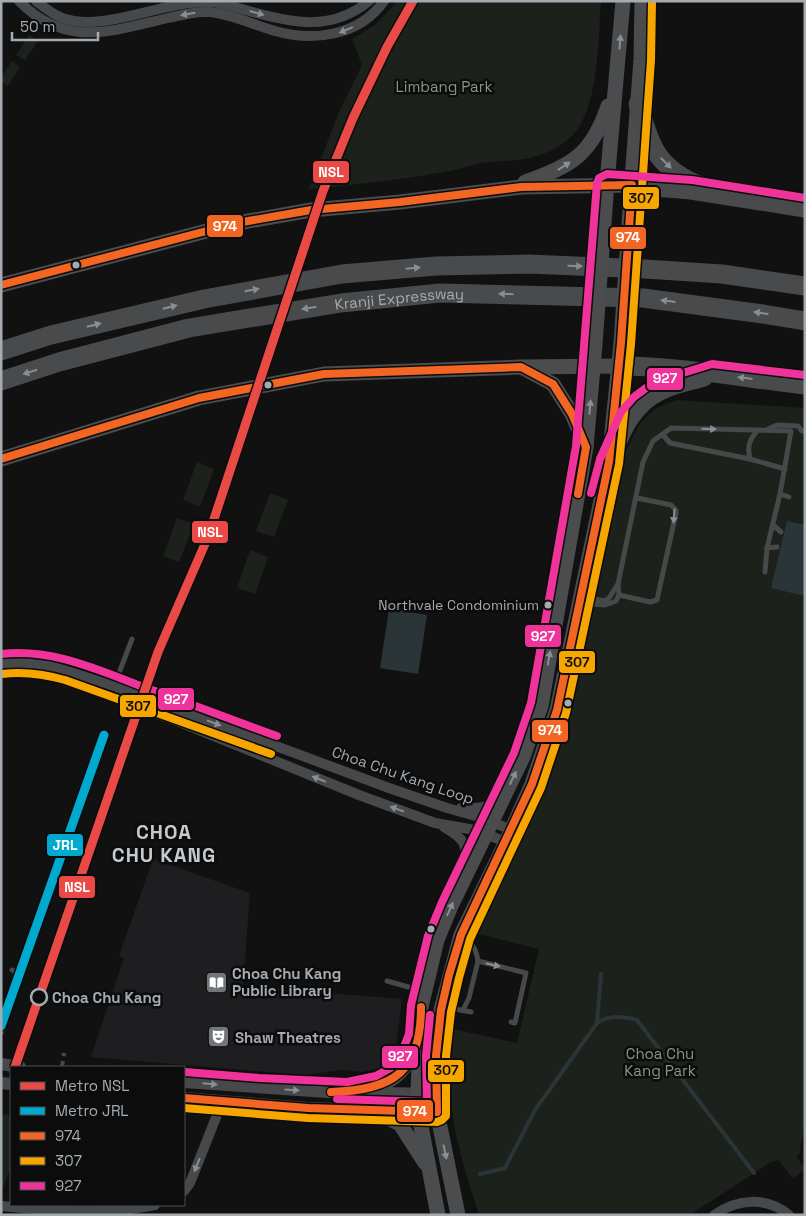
<svg xmlns="http://www.w3.org/2000/svg" width="806" height="1216" font-family="'Space Grotesk',sans-serif">
	<rect width="100%" height="100%" fill="#111112"/>
	<path fill="#1e1e20" d="M153 859 250 893 243 986 402 999 395 1054 391 1060 384 1067 362 1072 343 1070 305 1075 91 1057 124 958 119 956Z"/>
	<g fill="#1c211c">
		<path d="M398 1H601C598 39 599 99 577 130 568 143 552 151 537 156 519 162 499 160 481 163 468 166 456 170 444 172 399 180 354 185 309 189L339 112 362 65 352 39 375 25Z"/>
		<path d="M29 35 38 41 25 60 16 55Z"/>
		<path d="M12 61 20 67 8 86 1 82V77Z"/>
		<path d="M676 400 805 408V1121L799 1155 796 1156 805 1169 793 1179 779 1160 771 1162 690 1215H479C469 1183 458 1151 453 1118 449 1088 452 1058 453 1029L517 1043 539 949 475 933 538 794 572 706 625 453 640 423 655 409Z"/>
		<path d="M197 462 214 469 200 507 183 500Z"/>
		<path d="M270 493 288 500 274 537 256 531Z"/>
		<path d="M177 518 194 524 179 562 163 556Z"/>
		<path d="M250 550 268 557 255 594 237 588Z"/>
		<path d="M1 1114 11 1115V1168L1 1192Z"/>
	</g>
	<g fill="#2b3537">
		<path d="M787 521 805 525V596L771 588Z"/>
		<path d="M389 609 427 615 418 674 380 668Z"/>
	</g>
	<g fill="none" stroke-linecap="round" stroke-linejoin="round">
		<g stroke="#2b3537" stroke-width="4">
			<path d="M597 1023 601 974"/>
			<path d="M480 1174 505 1168 535 1110 597 1023C607 1015 624 1016 637 1020L754 1173"/>
		</g>
		<g stroke="#46484a" stroke-width="5">
			<path d="M768 429 777 425 798 426 802 431"/>
			<path d="M663 435 670 443 750 459 785 469"/>
			<path d="M750 459C747 446 749 440 758 430"/>
			<path d="M780 494 789 497"/>
			<path d="M773 525 781 532"/>
			<path d="M767 548 777 547"/>
			<path d="M619 595 650 602 657 600 676 513V510L671 505 637 498"/>
			<path d="M582 597 605 601 609 598 618 584"/>
			<path d="M581 603 605 605 616 601 619 595 618 584 643 462 653 441 671 428 791 431 780 494 767 548 765 572"/>
			<path d="M114 686 132 639"/>
			<path d="M463 937C473 944 476 949 478 961L526 973 515 1023 511 1022"/>
			<path d="M387 981 423 991"/>
			<path d="M442 1010 455 1009 471 1012"/>
			<path d="M463 1010 469 998 478 961"/>
			<path d="M1 1033 19 983C19 976 18 973 12 970"/>
		</g>
		<g stroke="#46484a" stroke-width="10">
			<path d="M19 1C66 49 111 31 168 18 181 15 195 11 209 12 229 13 254 25 275 31 314 42 359 36 384 1"/>
			<path d="M36 1C45 8 52 14 62 18 104 33 164 0 209 2 222 2 237 8 249 11 292 23 332 32 369 1"/>
			<path d="M1 664 14 661 45 664 114 686 389 788 447 808 479 817 512 830"/>
			<path d="M1 674 13 671 38 672 82 686 177 721 359 795 435 823 475 830 506 842"/>
			<path d="M461 808C478 808 486 809 501 799"/>
			<path d="M444 827C464 838 468 845 466 867"/>
			<path d="M184 1191 190 1183 217 1115 222 1108 232 1102"/>
			<path d="M1 1206C52 1211 106 1215 155 1205"/>
			<path d="M714 1215C737 1199 766 1196 789 1215"/>
		</g>
		<g stroke="#46484a" stroke-width="12">
			<path d="M1 1064 20 1067"/>
			<path d="M184 1082 327 1092 436 1094"/>
			<path d="M1 1083 11 1084"/>
			<path d="M184 1098 308 1108 437 1112"/>
		</g>
		<g stroke="#4a4c4e" stroke-width="15">
			<path d="M525 182C572 166 592 154 608 106"/>
			<path d="M631 193 641 59 642 1"/>
			<path d="M606 194 623 1"/>
			<path d="M1 285 237 223 311 210 400 202 521 187 632 185"/>
			<path d="M523 368 553 384 572 414 586 446"/>
			<path d="M1 459 199 398 324 374 521 367 619 366"/>
			<path d="M348 1092C386 1083 400 1084 416 1044"/>
			<path d="M372 1110 400 1124 425 1163"/>
			<path d="M438 1215 420 1121 418 1094 421 1007 437 940 451 906 523 757 541 706 586 447 595 344"/>
			<path d="M458 1215 437 1112 436 1056 441 1010 461 935 506 842 532 784 557 710 609 462 621 343"/>
		</g>
		<g stroke="#484a4b" stroke-width="19">
			<path d="M638 104C643 119 649 143 658 155 668 169 685 180 701 186"/>
			<path d="M632 185 691 190 805 208"/>
			<path d="M1 351 51 335 204 299 342 274 436 266 529 264 645 269 722 274 805 286"/>
			<path d="M619 366C680 366 744 378 805 385"/>
			<path id="s1" d="M1 381 59 362 189 328 341 303 440 293 643 298 763 314 805 321"/>
			<path d="M609 462C620 435 631 404 660 391 673 384 690 381 704 377"/>
		</g>
		<path stroke="#47494a" stroke-width="4" stroke-dasharray="6 5" stroke-linecap="butt" d="M62 1067 64 1053"/>
		<g stroke="#4a4c4e" stroke-width="15">
			<path d="M621 343 631 195"/>
			<path d="M595 344 606 196"/>
		</g>
		<defs>
			<g id="bus-1">
				<path d="M1 285 237 223 311 210 400 202 521 187 632 185 621 343 609 462 557 710 532 784 461 935 449 975 441 1010 436 1056 437 1112 308 1108 184 1098"/>
				<path d="M1 459 199 398 324 374 521 367 553 384 572 414 586 447 578 494"/>
				<path d="M331 1092C394 1090 421 1072 421 1007"/>
			</g>
			<g id="bus-2">
				<path d="M2 674C24 671 44 674 65 680L271 754"/>
				<path d="M184 1108 308 1118 437 1122 442 1120 446 1116V1056L451 1012 459 978 470 939 541 788 566 713 619 464 631 344 651 60 652 1"/>
			</g>
			<g id="bus-3">
				<path d="M591 493 600 459 621 412 634 397 654 382 712 364 805 375"/>
				<path d="M1 654C51 648 96 669 141 686 186 702 232 720 277 736"/>
				<path d="M185 1072 259 1078 347 1082 376 1076 392 1067 400 1057 409 1034 411 1005 428 936 442 902 514 753 531 703 576 446 597 183 599 178 607 174 692 180 805 198"/>
				<path d="M337 1099 427 1102 426 1056 430 1015"/>
			</g>
		</defs>
		<use href="#bus-1" stroke="#0c0c0d" stroke-width="11"/>
		<use href="#bus-2" stroke="#0c0c0d" stroke-width="11"/>
		<use href="#bus-3" stroke="#0c0c0d" stroke-width="11"/>
		<use href="#bus-1" stroke="#f26522" stroke-width="8"/>
		<use href="#bus-2" stroke="#f7a600" stroke-width="8"/>
		<use href="#bus-3" stroke="#ef339a" stroke-width="8"/>
		<defs>
			<path id="metro-1" d="M15 1067 158 652 208 537 323 191 353 118 387 47 413 1"/>
			<path id="metro-2" d="M1 1026 104 735"/>
		</defs>
		<use href="#metro-1" stroke="#0c0c0d" stroke-width="12"/>
		<use href="#metro-2" stroke="#0c0c0d" stroke-width="12"/>
		<use href="#metro-1" stroke="#ea4a46" stroke-width="9"/>
		<use href="#metro-2" stroke="#00a9ce" stroke-width="9"/>
	</g>
	<defs><path id="oneway-solid" d="M-6-.8H1V-3.2L6.5 0L1 3.2V.8H-6Z" transform="scale(1.25)"/></defs>
	<g fill="#888e92">
		<use href="#oneway-solid" transform="translate(257 13) rotate(16)"/>
		<use href="#oneway-solid" transform="translate(188 14) rotate(170)"/>
		<use href="#oneway-solid" transform="translate(346 30) rotate(157)"/>
		<use href="#oneway-solid" transform="translate(709 429) rotate(1)"/>
		<use href="#oneway-solid" transform="translate(674 516) rotate(94)"/>
		<use href="#oneway-solid" transform="translate(214 723) rotate(20)"/>
		<use href="#oneway-solid" transform="translate(319 779) rotate(-158)"/>
		<use href="#oneway-solid" transform="translate(397 809) rotate(-160)"/>
		<use href="#oneway-solid" transform="translate(493 965) rotate(13)"/>
		<use href="#oneway-solid" transform="translate(210 1084) rotate(5)"/>
		<use href="#oneway-solid" transform="translate(292 1090) rotate(3)"/>
		<use href="#oneway-solid" transform="translate(197 1165) rotate(112)"/>
	</g>
	<g fill="#898f93">
		<use href="#oneway-solid" transform="translate(620 42) rotate(-86)"/>
		<use href="#oneway-solid" transform="translate(564 166) rotate(-33)"/>
		<use href="#oneway-solid" transform="translate(590 407) rotate(-85)"/>
		<use href="#oneway-solid" transform="translate(549 658) rotate(-80)"/>
		<use href="#oneway-solid" transform="translate(513 778) rotate(-64)"/>
		<use href="#oneway-solid" transform="translate(450 909) rotate(-66)"/>
		<use href="#oneway-solid" transform="translate(445 1152) rotate(78)"/>
	</g>
	<g fill="#888f92">
		<use href="#oneway-solid" transform="translate(666 163) rotate(44)"/>
		<use href="#oneway-solid" transform="translate(575 266) rotate(2)"/>
		<use href="#oneway-solid" transform="translate(413 268) rotate(-5)"/>
		<use href="#oneway-solid" transform="translate(252 290) rotate(-10)"/>
		<use href="#oneway-solid" transform="translate(506 294) rotate(-179)"/>
		<use href="#oneway-solid" transform="translate(668 301) rotate(-173)"/>
		<use href="#oneway-solid" transform="translate(170 307) rotate(-14)"/>
		<use href="#oneway-solid" transform="translate(309 308) rotate(171)"/>
		<use href="#oneway-solid" transform="translate(761 313) rotate(-172)"/>
		<use href="#oneway-solid" transform="translate(94 325) rotate(-14)"/>
		<use href="#oneway-solid" transform="translate(30 372) rotate(162)"/>
		<use href="#oneway-solid" transform="translate(745 378) rotate(-173)"/>
	</g>
	<defs>
		<symbol id="library-square" viewBox="-11 -11 22 22"><rect x="-9" y="-9" width="18" height="18" rx="4" fill="#717679" stroke="#0c0c0d"/><path d="M-6-4Q-3-5.5-.7-3.5V5Q-3 3-6 4ZM6-4Q3-5.5 .7-3.5V5Q3 3 6 4Z" fill="#fff"/></symbol>
		<symbol id="theatre-square" viewBox="-11 -11 22 22"><rect x="-9" y="-9" width="18" height="18" rx="4" fill="#717679" stroke="#0c0c0d"/><path d="M-5-5.5Q0-4 5-5.5V0Q5 5 0 6Q-5 5-5 0ZM-3.3-2.5H-1v1.5H-3.3ZM1-2.5H3.3v1.5H1ZM-2.8 1Q0 5.5 2.8 1Z" fill="#fff"/></symbol>
	</defs>
	<g fill-rule="evenodd">
		<use href="#library-square" x="204" y="970" width="25" height="25"/>
		<use href="#theatre-square" x="206" y="1024" width="25" height="25"/>
	</g>
	<g fill="#a4acb1" stroke="#0c0c0d" stroke-width="2">
		<circle cx="76" cy="265" r="4.5"/>
		<circle cx="268" cy="385" r="4.5"/>
		<circle cx="548" cy="605" r="4.5"/>
		<circle cx="568" cy="703" r="4.5"/>
		<circle cx="431" cy="929" r="4.5"/>
	</g>
	<circle fill="#0c0c0d" stroke="#a4acb1" stroke-width="2.5" cx="39" cy="997" r="8"/>
	<g text-anchor="middle" dominant-baseline="central" stroke-width="5" stroke-linejoin="round" paint-order="stroke">
		<g font-size="14" fill="#a4acb1" stroke="#0c0c0d" text-anchor="end">
			<text x="539" y="605">Northvale Condominium</text>
		</g>
		<g font-size="15" fill="#849a7c" stroke="#0c0c0d">
			<text x="444" y="86">Limbang Park</text>
			<text x="660" y="1053">Choa Chu<tspan x="660" dy="17">Kang Park</tspan></text>
		</g>
		<g font-size="15" fill="#a4acb1" stroke="#0c0c0d">
			<text stroke="none"><textPath href="#s1" startOffset="408">Kranji Expressway</textPath></text>
			<text transform="translate(403 775) rotate(19)">Choa Chu Kang Loop</text>
		</g>
		<g font-size="15" font-weight="bold" fill="#a4acb1" stroke="#0c0c0d" text-anchor="start">
			<text x="232" y="973">Choa Chu Kang<tspan x="232" dy="17">Public Library</tspan></text>
			<text x="235" y="1037">Shaw Theatres</text>
		</g>
		<g font-size="15" font-weight="bold" fill="#a4acb1" stroke="#0c0c0d" text-anchor="start">
			<text x="52" y="997">Choa Chu Kang</text>
		</g>
		<g font-size="20" font-weight="bold" letter-spacing="1" fill="#c4cace" stroke="#0c0c0d">
			<text x="164" y="832">CHOA<tspan x="164" dy="23">CHU KANG</tspan></text>
		</g>
	</g>
	<g stroke="#0c0c0d" stroke-width="2">
		<rect x="312" y="160" width="38" height="24" rx="5" fill="#ea4a46"/>
		<rect x="622" y="186" width="38" height="24" rx="5" fill="#f7a600"/>
		<rect x="206" y="214" width="38" height="24" rx="5" fill="#f26522"/>
		<rect x="609" y="226" width="38" height="24" rx="5" fill="#f26522"/>
		<rect x="646" y="367" width="38" height="24" rx="5" fill="#ef339a"/>
		<rect x="191" y="520" width="38" height="24" rx="5" fill="#ea4a46"/>
		<rect x="524" y="624" width="38" height="24" rx="5" fill="#ef339a"/>
		<rect x="558" y="650" width="38" height="24" rx="5" fill="#f7a600"/>
		<rect x="157" y="687" width="38" height="24" rx="5" fill="#ef339a"/>
		<rect x="119" y="694" width="38" height="24" rx="5" fill="#f7a600"/>
		<rect x="531" y="719" width="38" height="24" rx="5" fill="#f26522"/>
		<rect x="46" y="833" width="38" height="24" rx="5" fill="#00a9ce"/>
		<rect x="58" y="875" width="38" height="24" rx="5" fill="#ea4a46"/>
		<rect x="381" y="1045" width="38" height="24" rx="5" fill="#ef339a"/>
		<rect x="427" y="1059" width="38" height="24" rx="5" fill="#f7a600"/>
		<rect x="396" y="1099" width="38" height="24" rx="5" fill="#f26522"/>
	</g>
	<g font-size="14" text-anchor="middle" font-weight="bold" fill="#fff">
		<text x="331" y="177">NSL</text>
		<text x="225" y="231">974</text>
		<text x="628" y="242">974</text>
		<text x="665" y="383">927</text>
		<text x="210" y="537">NSL</text>
		<text x="543" y="641">927</text>
		<text x="176" y="704">927</text>
		<text x="550" y="735">974</text>
		<text x="65" y="850">JRL</text>
		<text x="77" y="892">NSL</text>
		<text x="400" y="1061">927</text>
		<text x="415" y="1116">974</text>
	</g>
	<g font-size="14" text-anchor="middle" font-weight="bold" fill="#111">
		<text x="641" y="203">307</text>
		<text x="577" y="667">307</text>
		<text x="138" y="711">307</text>
		<text x="446" y="1075">307</text>
	</g>
	<rect width="806" height="1216" fill="none" stroke="#a4acb1" stroke-width="5"/>
	<rect x="10" y="1066" width="175" height="140" fill="#0c0c0d" stroke="#494c4f"/>
	<rect x="20" y="1082" width="25" height="8" fill="#ea4a46" stroke="#494c4f"/>
	<text x="55" y="1091" font-size="15" fill="#a4acb1">Metro NSL</text>
	<rect x="20" y="1107" width="25" height="8" fill="#00a9ce" stroke="#494c4f"/>
	<text x="55" y="1116" font-size="15" fill="#a4acb1">Metro JRL</text>
	<rect x="20" y="1132" width="25" height="8" fill="#f26522" stroke="#494c4f"/>
	<text x="55" y="1141" font-size="15" fill="#a4acb1">974</text>
	<rect x="20" y="1157" width="25" height="8" fill="#f7a600" stroke="#494c4f"/>
	<text x="55" y="1166" font-size="15" fill="#a4acb1">307</text>
	<rect x="20" y="1182" width="25" height="8" fill="#ef339a" stroke="#494c4f"/>
	<text x="55" y="1191" font-size="15" fill="#a4acb1">927</text>
	<path d="M12 32v8h86v-8" fill="none" stroke="#a4acb1" stroke-width="2.5"/>
	<text x="20" y="32" font-size="15" fill="#a4acb1" stroke="#0c0c0d" stroke-width="4" paint-order="stroke">50 m</text>
</svg>
